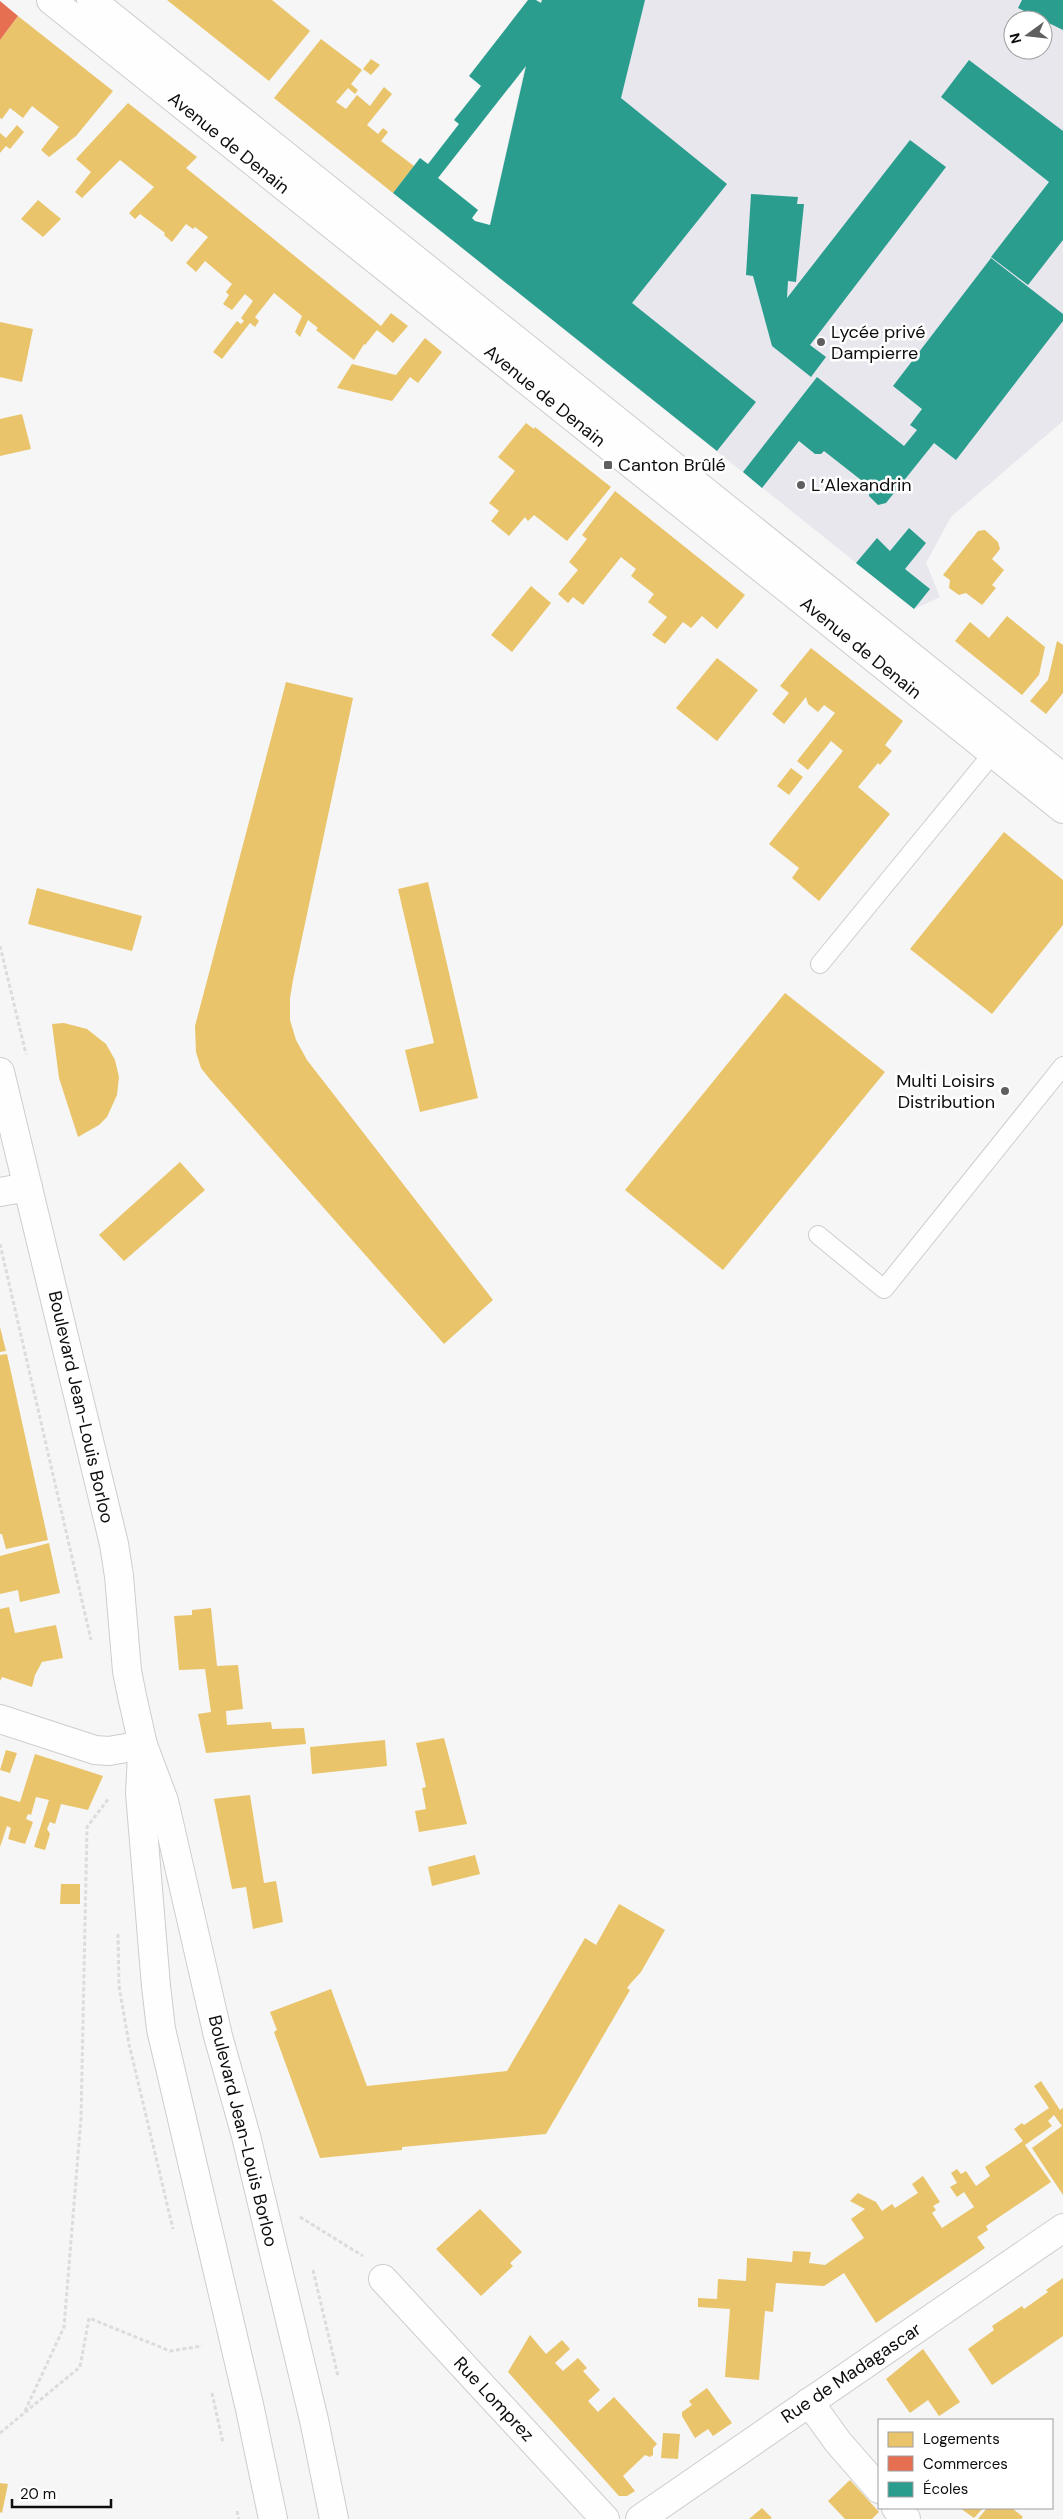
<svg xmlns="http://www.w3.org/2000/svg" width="1063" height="2519" font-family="'DM Sans',sans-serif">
	<rect width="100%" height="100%" fill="#f6f6f6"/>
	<path fill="#e7e7ed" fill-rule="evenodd" d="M540 0H1063V421L951 517 926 563 940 597 914 609 481 263ZM1013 20H1043V50H1013Z"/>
	<g fill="#e9c46a">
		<path d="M167 0H272L310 31 269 81Z"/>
		<path d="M18 16 113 91 76 136 49 157 41 150 59 127 32 106 23 118 10 108 2 119 0 118V40Z"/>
		<path d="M321 39 362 70 351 84 358 90 355 94 348 88 336 102 346 109 357 95 370 106 384 87 392 94 367 125 378 134 383 128 388 132 381 141 414 166 393 193 274 98Z"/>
		<path d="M371 59 380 65 371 75 363 69Z"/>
		<path d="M128 103 197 157 186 168 381 326 391 313 408 326 393 343 377 330 365 345 364 344 354 360 316 330 318 328 308 320 300 337 295 332 302 316 274 293 255 317 259 321 255 327 250 323 222 359 213 352 237 321 241 324 244 321 241 318 253 301 245 294 232 310 223 304 229 295 226 292 232 284 205 261 196 272 186 263 208 237 195 227 193 229 186 224 172 242 164 235 165 233 140 214 135 219 129 213 154 187 120 160 82 198 75 192 91 172 76 159Z"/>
		<path d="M17 125 24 132 10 149 6 146 0 153V133L6 138Z"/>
		<path d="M38 200 61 219 43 237 21 219Z"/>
		<path d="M0 322 33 329 22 382 0 377Z"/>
		<path d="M425 338 442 352 418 383 410 377 392 401 337 388 352 364 396 375Z"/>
		<path d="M22 414 31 449 0 456V419Z"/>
		<path d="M526 423 534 429 535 427 611 487 567 541 534 515 528 521 525 517 509 536 491 521 499 511 489 503 515 471 498 457Z"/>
		<path d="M615 491 745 595 717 629 702 616 691 628 683 622 665 644 652 635 667 617 648 602 654 594 631 576 636 569 621 557 583 605 573 597 568 603 558 594 578 570 569 562 587 539 582 535Z"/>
		<path d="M985 530 998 542 1000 549 992 559 1004 570 992 585 996 588 982 605 966 593 959 595 949 588 950 580 943 575 978 531Z"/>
		<path d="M531 586 551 603 512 652 491 635Z"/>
		<path d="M1007 616 1045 647 1039 675 1022 695 955 641 970 622 989 638Z"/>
		<path d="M1057 641 1063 645V693L1046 714 1030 701 1048 680Z"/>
		<path d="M811 648 903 721 885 745 892 751 880 765 878 763 858 787 890 814 819 901 792 878 799 868 769 844 843 751 831 741 808 770 797 761 835 713 824 705 818 712 808 704 806 697 784 724 772 714 789 693 780 686Z"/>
		<path d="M717 658 758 690 717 741 676 708Z"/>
		<path d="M286 682 353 698 293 980 290 998V1020L296 1040 307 1060 493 1300 444 1344 208 1077 201 1068 196 1052 195 1026Z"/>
		<path d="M791 768 803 777 789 795 777 786Z"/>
		<path d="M1004 832 1063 880V925L992 1014 910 949Z"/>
		<path d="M428 882 478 1098 420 1112 405 1050 434 1043 398 889Z"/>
		<path d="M37 888 142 916 132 951 28 924Z"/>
		<path d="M785 993 885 1072 723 1270 625 1190Z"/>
		<path d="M64 1023 87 1029 106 1044 115 1060 119 1077 117 1095 107 1117 99 1125 78 1137 59 1078 52 1024Z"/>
		<path d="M180 1162 205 1190 124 1261 99 1235Z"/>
		<path d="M0 1327 6 1351 0 1352Z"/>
		<path d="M7 1354 48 1540 6 1549 2 1534H0V1355Z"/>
		<path d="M49 1543 60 1593 20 1602 18 1590 0 1594V1556Z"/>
		<path d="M9 1607 15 1633 56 1625 63 1658 42 1662 35 1675 32 1687 2 1677 0 1681V1609Z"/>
		<path d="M211 1608 217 1666 238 1665 243 1709 226 1711 227 1725 271 1722 272 1729 304 1728 306 1744 206 1753 198 1714 211 1712 205 1669 179 1670 174 1616 192 1615V1610Z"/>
		<path d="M444 1738 467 1824 419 1832 415 1811 426 1809 422 1788 426 1787 416 1743Z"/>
		<path d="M385 1740 387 1766 312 1774 310 1747Z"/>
		<path d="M6 1750 17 1753 10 1773 0 1770Z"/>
		<path d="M35 1754 103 1776 88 1810 61 1804 55 1824 50 1822 47 1829 50 1834 45 1850 34 1847 49 1800 36 1797 31 1815 28 1814 26 1819 33 1822 25 1844 8 1839 11 1828 7 1826 0 1847V1796L20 1802Z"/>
		<path d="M250 1795 264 1883 276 1881 283 1922 253 1929 246 1887 232 1889 214 1799Z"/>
		<path d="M475 1855 480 1874 432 1886 428 1867Z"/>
		<path d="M61 1884H80V1904H60Z"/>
		<path d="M619 1904 665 1930 641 1972 630 1984 627 1988 630 1990 546 2134 402 2147V2150L320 2158 274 2032 277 2030 270 2012 331 1989 367 2086 507 2071 585 1938 596 1945Z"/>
		<path d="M1041 2081 1060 2110 1063 2108V2195L1032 2148 1062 2126 1054 2115 1048 2121 1052 2126 1025 2145 1051 2182 986 2226 988 2230 977 2237 985 2248 876 2323 844 2273 824 2286 776 2283 773 2312 765 2311 759 2380 725 2377 730 2309 698 2307V2298L717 2299 718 2279 746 2281 747 2258 792 2262 793 2251 811 2252 809 2263 825 2265 864 2238 851 2219 865 2209 850 2201 858 2193 876 2202 882 2211 892 2204 895 2208 918 2193 912 2184 923 2176 940 2202 933 2206 936 2210 932 2213 942 2228 974 2207 964 2192 957 2197 950 2187 957 2183 951 2173 957 2169 961 2174 966 2171 976 2186 990 2176 985 2167 1023 2141 1014 2129 1022 2123 1024 2125 1049 2108 1034 2086Z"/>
		<path d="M480 2209 522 2252 510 2263 513 2266 481 2296 436 2249Z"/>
		<path d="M1063 2278V2336L992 2385 968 2349 994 2330 992 2326 1022 2306 1024 2309 1048 2292 1046 2290Z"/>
		<path d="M530 2335 546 2354 562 2340 570 2349 555 2363 563 2371 578 2358 587 2368 583 2371 600 2390 588 2401 598 2412 614 2397 657 2444 653 2448V2455L650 2457 645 2455 623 2476 635 2491 627 2496H619L508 2372Z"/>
		<path d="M923 2349 960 2402 939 2416 928 2400 910 2413 886 2379Z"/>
		<path d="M707 2388 732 2423 713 2436 708 2429 695 2438 682 2416V2412L692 2405 689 2401Z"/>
		<path d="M663 2433 680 2434 678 2459 661 2458Z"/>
		<path d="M850 2480 879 2512 872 2519H845L828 2501Z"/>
		<path d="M0 2483 8 2484 2 2513 0 2512Z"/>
		<path d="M762 2508 772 2518 770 2519H749Z"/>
		<path d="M960 2508H983L974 2518Z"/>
		<path d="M987 2508H1012L1023 2517 1021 2519H978Z"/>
	</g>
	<path fill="#e76f51" d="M0 1 18 16 0 40Z"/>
	<g fill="#2a9d8f" fill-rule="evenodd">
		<path d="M528 0H536L541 3 542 0H645L621 98 727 184 632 303 756 402 717 451 393 193 420 158 428 164 459 124 454 120 481 86 469 76ZM526 66 490 225 475 221 472 218 478 210 438 178Z"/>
		<path d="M1022 0H1063V30L1018 8Z"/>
		<path d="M969 60 1063 131V240L1028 285 991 257 1049 182 941 97Z"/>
		<path d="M910 140 946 167 810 345 826 357 811 377 772 346 753 276 746 275 751 194 798 197 797 204H804L796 282 788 281 787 298Z"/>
		<path d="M991 258 1063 314V321L956 460 934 443 886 503 878 505 869 496 870 487 824 451 821 454H815L799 441 762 488 743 472 817 377 904 446 917 430 910 425 922 409 893 386Z"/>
		<path d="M909 528 926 543 905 569 930 589 914 609 856 563 877 538 890 551Z"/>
	</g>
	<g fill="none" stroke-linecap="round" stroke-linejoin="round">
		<defs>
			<g id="service">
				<path d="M820 964 993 753"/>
				<path d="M818 1235 884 1289 1063 1066"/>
			</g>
			<g id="minor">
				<path d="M0 1192 28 1187"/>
				<path d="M0 1719 95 1750 109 1751 143 1745"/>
				<path d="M383 2279 605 2519"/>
				<path d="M809 2402 838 2442 879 2489"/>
				<path d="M896 2508 906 2519"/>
				<path d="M640 2519 1063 2228"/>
			</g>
			<g id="secondary">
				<path d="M51 0 1063 809"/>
				<path d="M91 0 1063 778"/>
				<path d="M0 1072 114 1544 119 1576 127 1671 132 1696 143 1745 164 1801 218 2036 246 2136 314 2420 334 2519"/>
				<path d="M142 1754 140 1793 156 1986 161 2029 250 2409 273 2519"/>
			</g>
		</defs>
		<use href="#service" stroke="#cdcdcd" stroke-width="20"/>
		<use href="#minor" stroke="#cdcdcd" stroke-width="30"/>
		<use href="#secondary" stroke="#cdcdcd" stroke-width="30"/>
		<g stroke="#dcdcdd" stroke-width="3" stroke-dasharray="4 2.5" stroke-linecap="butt">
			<path d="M0 946 26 1054"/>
			<path d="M0 1244 91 1640"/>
			<path d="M118 1934 119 1986 129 2044 173 2229"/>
			<path d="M300 2217 363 2256"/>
			<path d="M313 2270 338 2376"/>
			<path d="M212 2393 223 2443"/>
			<path d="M25 2411 64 2327 81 2118 87 1827 109 1798"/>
			<path d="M0 2433 80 2367 89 2318 170 2351 202 2346"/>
			<path d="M237 2511 239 2519"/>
		</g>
		<use href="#service" stroke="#fefefe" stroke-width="18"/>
		<use href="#minor" stroke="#fefefe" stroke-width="28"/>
		<use href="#secondary" stroke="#fefefe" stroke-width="28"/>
	</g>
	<g fill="#5f5f5f" stroke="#fff" stroke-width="2">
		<circle cx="821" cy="342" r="5"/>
		<rect x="603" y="460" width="10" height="10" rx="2.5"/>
		<circle cx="801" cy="485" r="5"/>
		<circle cx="1005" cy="1091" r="5"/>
	</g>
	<g text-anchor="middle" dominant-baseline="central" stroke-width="5" stroke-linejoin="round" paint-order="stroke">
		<g font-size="18" fill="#0d0d0e" stroke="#fff">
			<text transform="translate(229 143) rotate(39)">Avenue de Denain</text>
			<text transform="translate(545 396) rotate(39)">Avenue de Denain</text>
			<text transform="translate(861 648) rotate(39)">Avenue de Denain</text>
			<text transform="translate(81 1407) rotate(77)">Boulevard Jean-Louis Borloo</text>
			<text transform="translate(243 2131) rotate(76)">Boulevard Jean-Louis Borloo</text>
			<text transform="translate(851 2373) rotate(-34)">Rue de Madagascar</text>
			<text transform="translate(494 2399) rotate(47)">Rue Lomprez</text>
		</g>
		<g font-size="18" fill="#0d0d0e" stroke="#fff" text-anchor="start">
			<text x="831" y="332">Lycée privé<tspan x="831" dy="21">Dampierre</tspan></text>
			<text x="618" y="465">Canton Brûlé</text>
			<text x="811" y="485">L’Alexandrin</text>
			<text x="995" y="1081" text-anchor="end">Multi Loisirs<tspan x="995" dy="21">Distribution</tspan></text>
		</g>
	</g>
	<rect x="878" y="2419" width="175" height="90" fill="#ffffff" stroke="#9e9e9f"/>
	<rect x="888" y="2432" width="25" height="15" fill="#e9c46a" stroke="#9e9e9f"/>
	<text x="923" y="2444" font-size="15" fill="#0d0d0e">Logements</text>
	<rect x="888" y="2456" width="25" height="15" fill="#e76f51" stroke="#9e9e9f"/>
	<text x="923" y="2469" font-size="15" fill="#0d0d0e">Commerces</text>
	<rect x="888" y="2482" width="25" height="15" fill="#2a9d8f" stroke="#9e9e9f"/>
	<text x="923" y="2494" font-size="15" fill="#0d0d0e">Écoles</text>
	<g transform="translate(1028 35) rotate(255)"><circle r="24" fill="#ffffff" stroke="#9e9e9f"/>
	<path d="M0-4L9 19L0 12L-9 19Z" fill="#5f5f5f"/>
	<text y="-8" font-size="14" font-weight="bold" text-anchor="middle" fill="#0d0d0e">N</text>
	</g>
	<path d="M12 2499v8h99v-8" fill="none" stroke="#0d0d0e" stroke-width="2.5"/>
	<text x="20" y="2499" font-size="15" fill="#0d0d0e" stroke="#ffffff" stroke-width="4" paint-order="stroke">20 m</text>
</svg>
